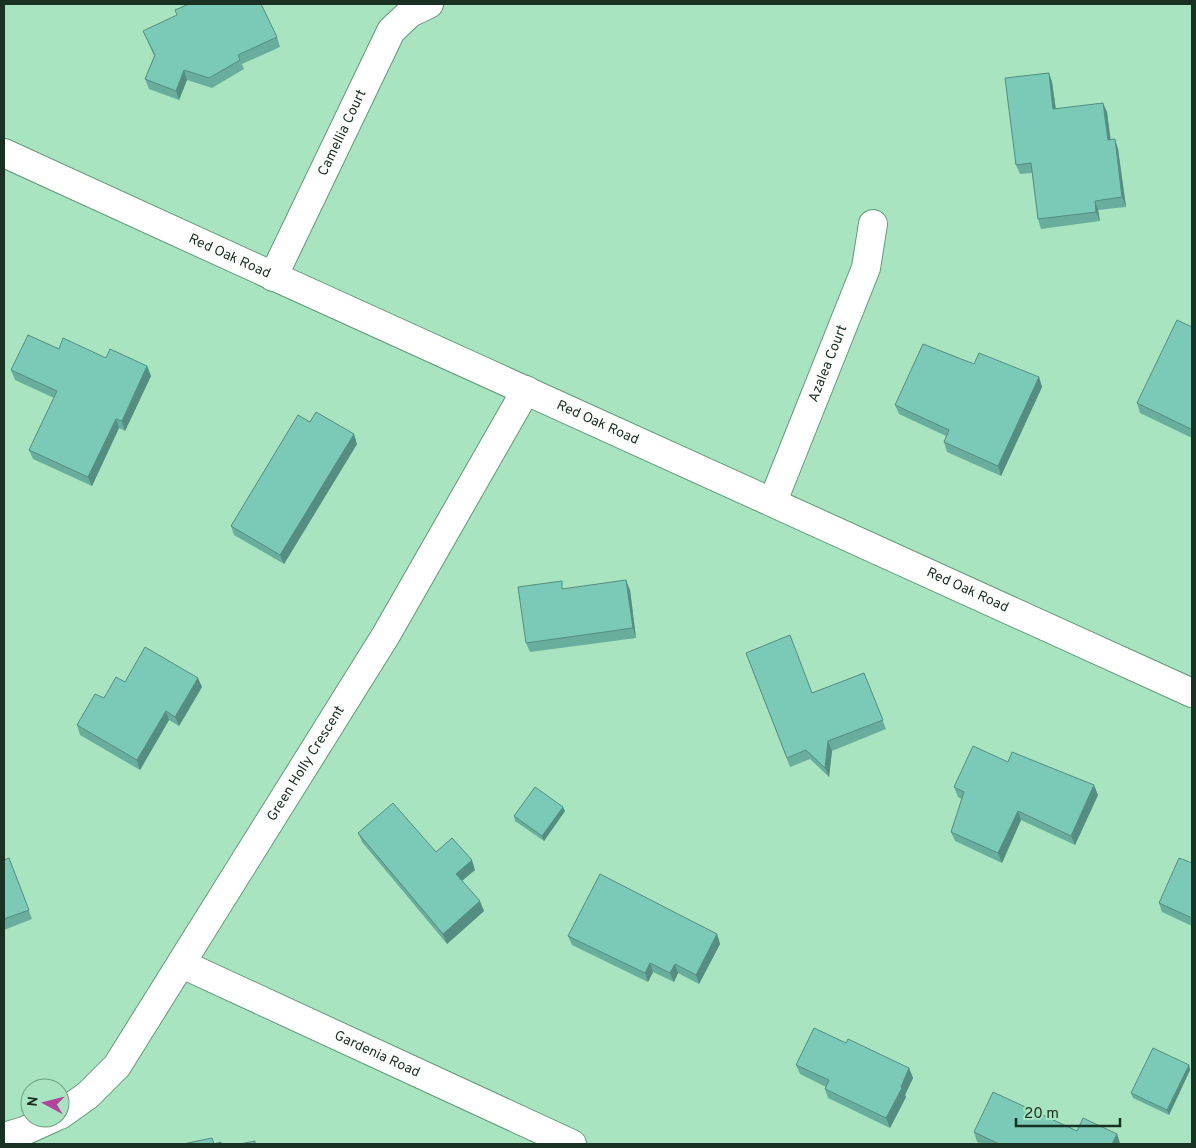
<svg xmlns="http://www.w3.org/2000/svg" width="1196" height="1148" font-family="Overpass,sans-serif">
	<rect width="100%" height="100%" fill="#a8e4bf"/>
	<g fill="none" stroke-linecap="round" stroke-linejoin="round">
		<defs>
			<g id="minor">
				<path id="s1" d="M4 153C399 335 797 510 1192 693"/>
				<path id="s2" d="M273 277 391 31 410 13 429 4"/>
				<path id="s3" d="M773 501 866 268 873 224"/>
				<path id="s4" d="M182 964 572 1144"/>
				<path id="s5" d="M60 1115 88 1095 117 1066 386 635 526 390"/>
				<path d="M4 1137 24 1131 53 1118"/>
			</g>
		</defs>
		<use href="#minor" stroke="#609a77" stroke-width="30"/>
		<use href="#minor" stroke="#fff" stroke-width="28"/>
	</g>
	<g fill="#69ae9d">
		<path d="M143 31 277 37 280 47 242 64 244 69 212 88 187 80 179 100 149 89 145 79 154 56Z"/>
		<path d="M1049 73 1052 82 1056 109 1107 112 1110 140 1118 149 1126 207 1098 210 1100 221 1041 229 1038 219 1032 173 1020 174 1016 165Z"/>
		<path d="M1192 327V438L1140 413 1137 403Z"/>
		<path d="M59 349 147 366 151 376 125 431 119 428 92 486 33 459 29 450 54 398 15 380 11 370Z"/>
		<path d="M1039 377 1042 387 1001 476 947 452 944 442 946 436 899 414 895 405Z"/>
		<path d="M310 422 357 444 284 564 234 535 231 526Z"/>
		<path d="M565 588 630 590 636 638 530 652 526 643Z"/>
		<path d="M746 653 812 693 864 673 886 729 832 751 829 777 810 759 790 767Z"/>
		<path d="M125 682 202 687 179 726 169 720 140 770 80 735 77 725 104 698Z"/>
		<path d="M1008 762 1098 795 1075 845 1021 820 1002 863 955 841 951 832 962 799 958 797 954 787Z"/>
		<path d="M565 811 544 841 515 821 514 816Z"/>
		<path d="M358 833 436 852 475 870 462 881 484 911 447 944 362 842Z"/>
		<path d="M9 858 32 919 4 930V860Z"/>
		<path d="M1192 863V926L1162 912 1159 903Z"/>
		<path d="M717 934 720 944 699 984 678 973 674 982 653 972 648 982 572 945 568 936Z"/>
		<path d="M846 1043 909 1068 913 1078 905 1095 906 1097 890 1128 828 1098 825 1089 826 1087 800 1074 796 1065Z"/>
		<path d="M1189 1065 1190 1070 1169 1115 1133 1098 1131 1093Z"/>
		<path d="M1077 1131 1117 1134 1120 1143V1144H982L977 1142 974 1132Z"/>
	</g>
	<g fill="#558d80">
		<path d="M184 70 187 80 179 100 176 91Z"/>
		<path d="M1049 73 1052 82 1057 119 1053 109Z"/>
		<path d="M1103 103 1107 112 1112 150 1108 140Z"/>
		<path d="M1115 139 1118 149 1126 207 1122 197Z"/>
		<path d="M1095 201 1098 210 1100 221 1096 212Z"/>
		<path d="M147 366 151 376 125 431 122 421Z"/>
		<path d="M1039 377 1042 387 1001 476 998 466Z"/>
		<path d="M116 419 119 428 92 486 88 477Z"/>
		<path d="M354 434 357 444 284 564 280 555Z"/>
		<path d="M626 580 630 590 636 638 633 628Z"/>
		<path d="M198 678 202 687 179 726 175 717Z"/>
		<path d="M166 711 169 720 140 770 137 760Z"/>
		<path d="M828 741 832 751 829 777 825 768Z"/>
		<path d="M1094 785 1098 795 1075 845 1071 836Z"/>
		<path d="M563 807 565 811 544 841 542 836Z"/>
		<path d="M1018 811 1021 820 1002 863 998 853Z"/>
		<path d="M472 860 475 870 459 883 456 874Z"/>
		<path d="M480 901 484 911 447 944 443 934Z"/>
		<path d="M717 934 720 944 699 984 696 975Z"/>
		<path d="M650 963 653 972 648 982 645 973Z"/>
		<path d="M675 964 678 973 674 982 670 973Z"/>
		<path d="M1189 1065 1190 1070 1169 1115 1167 1110Z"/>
		<path d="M909 1068 913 1078 905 1095 906 1097 890 1128 886 1118Z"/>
		<path d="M1117 1134 1120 1144H1112Z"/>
	</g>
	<g fill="#7acab7" stroke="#558d80">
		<path d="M189 4H261L277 37 238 55 240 60 209 78 184 70 176 91 145 79 155 55 143 31 177 15 175 10Z"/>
		<path d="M1049 73 1053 109 1103 103 1108 140 1115 139 1122 197 1095 201 1096 212 1038 219 1031 163 1016 165 1005 78Z"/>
		<path d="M1177 320 1192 327V426L1191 429 1137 403Z"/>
		<path d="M28 335 59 349 63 338 106 358 110 349 147 366 122 421 116 419 88 477 29 450 57 391 11 370Z"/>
		<path d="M923 344 974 364 979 353 1039 377 998 466 944 442 949 430 895 405Z"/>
		<path d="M316 412 354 434 280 555 231 526 298 415 310 422Z"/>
		<path d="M626 580 633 628 526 643 518 587 562 581V589Z"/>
		<path d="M790 635 812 693 864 673 883 720 828 741 825 768 806 750 787 758 746 653Z"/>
		<path d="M145 647 198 678 175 717 166 711 137 760 77 725 95 694 104 698 116 677 125 682Z"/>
		<path d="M973 746 1008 762 1012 752 1094 785 1071 836 1018 811 998 853 951 832 964 792 954 787Z"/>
		<path d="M535 787 563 807 542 836 514 816Z"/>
		<path d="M393 803 436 852 452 838 472 860 456 874 480 901 443 934 358 833Z"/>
		<path d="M9 858 29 910 4 919V860Z"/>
		<path d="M1179 858 1192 863V918L1159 903Z"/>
		<path d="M600 874 717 934 696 975 675 964 670 973 650 963 645 973 568 936Z"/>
		<path d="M814 1028 846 1043 848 1039 909 1068 901 1087 902 1088 886 1118 825 1089 829 1080 796 1065Z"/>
		<path d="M1153 1048 1189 1065 1167 1110 1131 1093Z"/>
		<path d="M993 1092 1077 1131 1083 1118 1117 1134 1112 1144H999L974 1132Z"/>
		<path d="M212 1138 214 1144 221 1142V1144H183Z"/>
		<path d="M255 1141V1144H240Z"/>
	</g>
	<g text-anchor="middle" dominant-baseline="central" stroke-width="4" stroke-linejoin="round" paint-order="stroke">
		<g font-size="14" fill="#193123" stroke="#a8e4bf">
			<text stroke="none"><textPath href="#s2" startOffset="160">Camellia Court</textPath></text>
			<text stroke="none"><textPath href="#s1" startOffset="248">Red Oak Road</textPath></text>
			<text stroke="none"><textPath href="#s3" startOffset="148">Azalea Court</textPath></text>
			<text stroke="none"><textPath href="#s1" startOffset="652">Red Oak Road</textPath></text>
			<text stroke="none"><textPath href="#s1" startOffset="1058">Red Oak Road</textPath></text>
			<text stroke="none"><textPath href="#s5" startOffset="432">Green Holly Crescent</textPath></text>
			<text stroke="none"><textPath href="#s4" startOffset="215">Gardenia Road</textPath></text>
		</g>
	</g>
	<rect width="1196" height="1148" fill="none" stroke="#193123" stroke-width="10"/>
	<g transform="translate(45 1103) rotate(277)"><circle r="24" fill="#a8e4bf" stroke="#6f9c81"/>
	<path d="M0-4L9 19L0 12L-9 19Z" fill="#b5439d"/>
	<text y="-8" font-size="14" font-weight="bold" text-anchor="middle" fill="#193123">N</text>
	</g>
	<path d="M1016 1118v8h104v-8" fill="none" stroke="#193123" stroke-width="2.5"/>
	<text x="1024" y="1118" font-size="15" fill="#193123" stroke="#a8e4bf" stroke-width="4" paint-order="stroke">20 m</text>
</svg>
